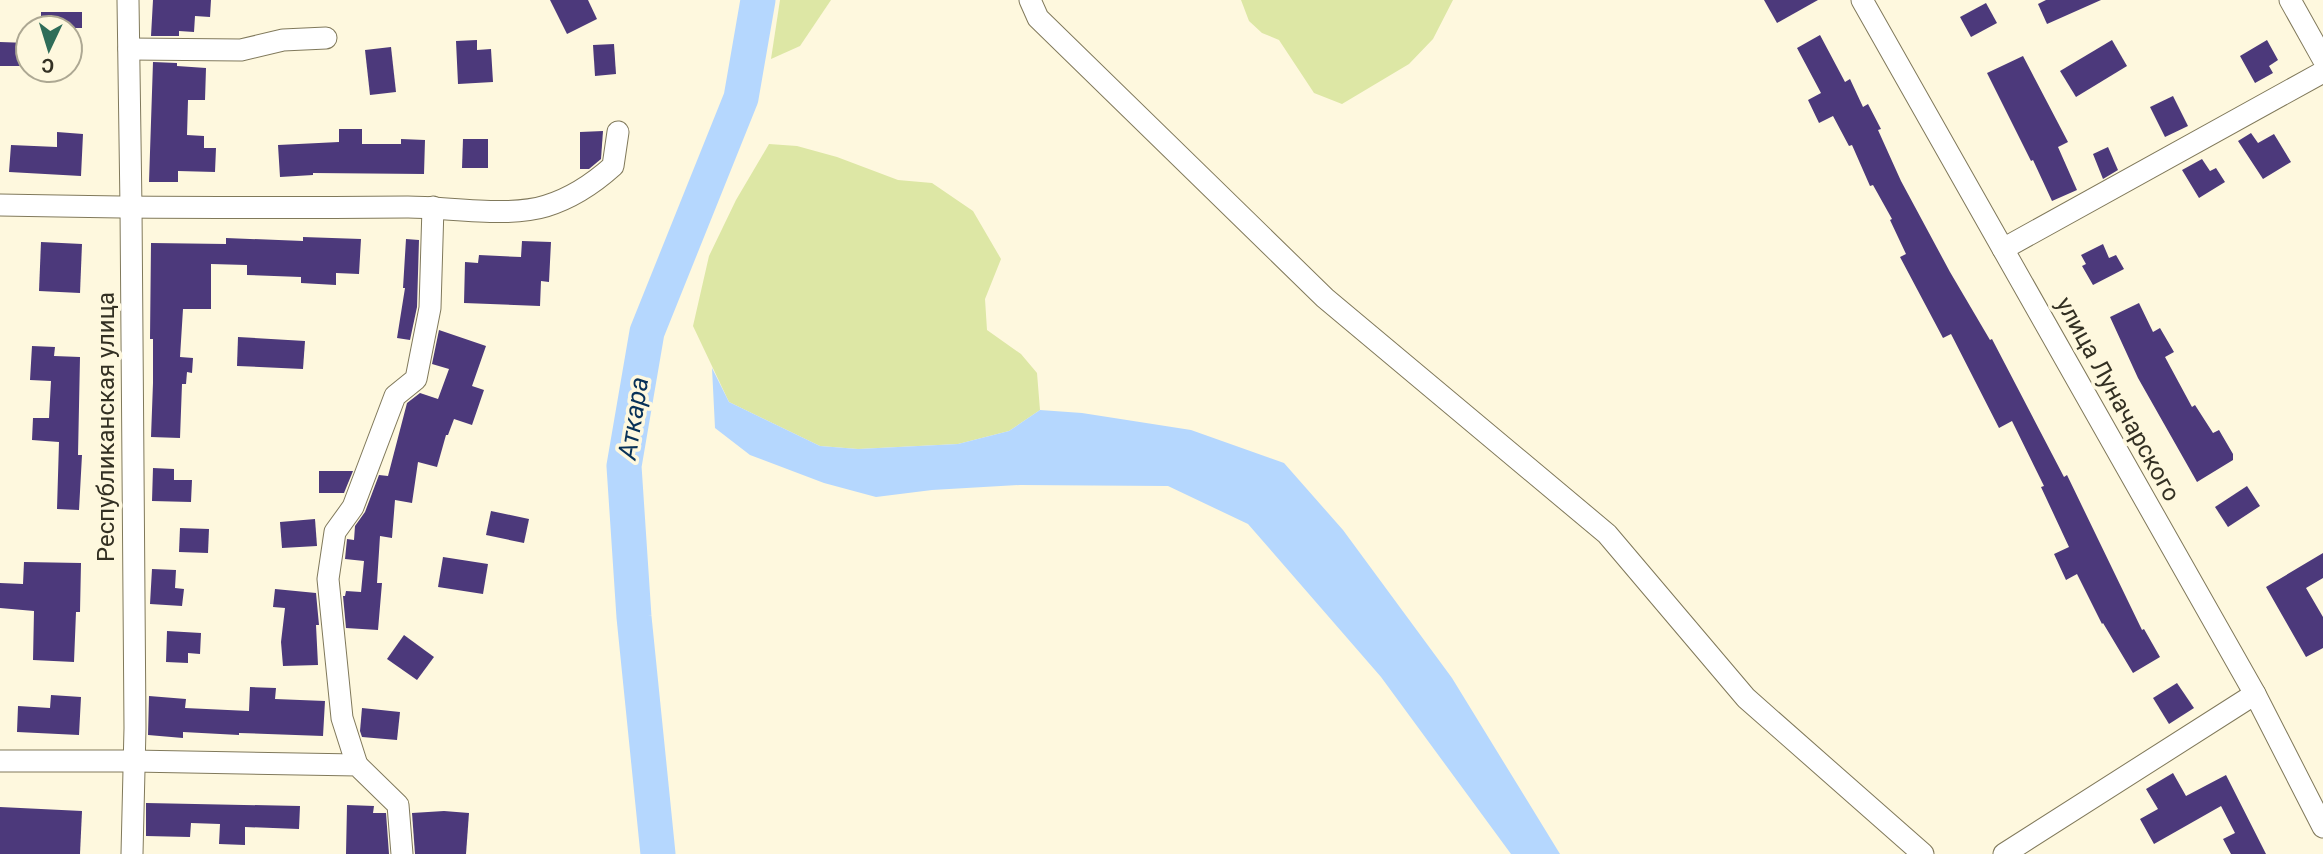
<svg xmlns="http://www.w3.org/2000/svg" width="2323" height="854" font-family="Roboto,sans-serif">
	<rect width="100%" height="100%" fill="#fef8de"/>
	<g fill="#dde7a5">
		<path d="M780 0H831L800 46 771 59Z"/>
		<path d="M1241 0H1453L1433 39 1409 64 1342 104 1314 93 1279 40 1262 33 1249 21Z"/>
		<path d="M769 144 797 146 837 157 898 180 932 183 973 211 1001 259 985 299 987 330 1021 354 1037 373 1040 410 1009 431 958 444 858 449 820 446 729 402 693 326 709 256 736 200Z"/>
	</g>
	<path fill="#b5d7fe" d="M712 368 729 402 820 446 858 449 958 444 1009 431 1040 410 1082 413 1191 430 1284 463 1343 530 1452 678 1560 854H1511L1381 677 1248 524 1168 486 1020 485 932 490 876 497 824 483 750 455 715 428Z"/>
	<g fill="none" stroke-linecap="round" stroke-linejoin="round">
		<path stroke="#b5d7fe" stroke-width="35" d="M658 854 634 617 624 466 647 332 741 98 758 0"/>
	</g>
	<g fill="#4c397b">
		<path d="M153 0H211L210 17 195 16 194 32 179 31V36H151Z"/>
		<path d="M550 0H588L597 19 567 34Z"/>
		<path d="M1764 0H1818L1777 23Z"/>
		<path d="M2046 0H2101L2047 24 2038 4Z"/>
		<path d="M1986 3 1997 23 1971 37 1960 17Z"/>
		<rect x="41" y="12" width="41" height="16"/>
		<path d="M1820 35 1845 82 1850 79 1863 107 1868 104 1881 129 1878 130 1901 181 1950 272 1990 340 1992 339 2064 477 2067 475 2142 630 2144 629 2160 657 2133 673 2103 623 2102 624 2077 574 2066 580 2054 554 2069 547 2041 487 2044 486 2012 421 1999 428 1951 334 1943 338 1900 257 1906 254 1890 220 1892 219 1873 185 1870 186 1852 145 1849 146 1833 116 1819 123 1808 100 1821 93 1797 48Z"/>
		<path d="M477 40V50L491 49 493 82 458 84 456 41Z"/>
		<path d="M2112 40 2127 66 2076 97 2060 71Z"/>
		<path d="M2267 40 2278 60 2269 66 2273 73 2255 83 2240 56Z"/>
		<path d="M0 42 28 43V66H0Z"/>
		<path d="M614 44 616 74 595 76 593 45Z"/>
		<path d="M391 47 396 92 370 95 365 50Z"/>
		<path d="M2023 56 2068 142 2058 147 2077 190 2052 201 2033 160 2031 161 1987 73Z"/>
		<path d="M153 62 177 63V66L206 68 205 100H188L187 135 204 136V148H216L215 172 178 171V182H149Z"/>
		<path d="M2173 96 2188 126 2165 137 2150 107Z"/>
		<path d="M339 129H362V144H401V139L425 140 424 174 313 173V175L280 177 278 145 339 142Z"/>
		<path d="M603 131 601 159 589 169H580V132Z"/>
		<path d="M57 132 83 134 81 176 9 172 11 145 57 147Z"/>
		<path d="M2251 133 2258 143 2274 134 2291 162 2263 179 2238 141Z"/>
		<path d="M463 139H488V168H462Z"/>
		<path d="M2108 147 2118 170 2103 179 2093 154Z"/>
		<path d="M2202 159 2210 171 2216 168 2225 182 2199 198 2182 170Z"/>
		<path d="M303 237 361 239 359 274 336 273V285L301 283V277L247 275V265L211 264V309H183L180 357 193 358 192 373 187 372 186 384H182L180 438 151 437 153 383V339H150L151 243 226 244V238L303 241Z"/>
		<path d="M406 239 419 240 417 307 410 340 397 338 405 288H403Z"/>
		<path d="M522 241 551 242 549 282 541 281 540 306 464 303 465 262 478 263 479 255 521 257Z"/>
		<path d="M41 242 82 244 80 293 39 291Z"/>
		<path d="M2103 244 2109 258 2116 255 2124 269 2093 285 2082 266 2086 264 2081 255Z"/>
		<path d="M2139 303 2153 332 2160 328 2174 352 2165 357 2192 407 2195 405 2213 433 2219 430 2233 454V460L2197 482 2138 378 2110 317Z"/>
		<path d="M439 330 486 346 472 386 484 390 472 425 454 419 448 435H446L437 467 418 462 412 503 395 500 392 538 380 536 377 583H382L378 630 346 628 343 596H345L346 591 361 592 364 561 345 559 347 539 354 540 355 526 365 512 379 475 388 476 407 403 420 393 438 399 449 369 432 364Z"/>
		<path d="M238 337 305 341 303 369 237 366Z"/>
		<path d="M32 346 55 347 54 356 80 357 78 455H82L79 510 57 509 59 442 32 440 33 418H49L51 381 30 380Z"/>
		<path d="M153 468 174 469V480H192L191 502 152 501Z"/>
		<path d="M319 471H353L344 493H319Z"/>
		<path d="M2247 486 2260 506 2228 527 2215 507Z"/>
		<path d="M491 511 529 519 524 543 486 535Z"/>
		<path d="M315 519 317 546 282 548 280 522Z"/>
		<path d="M180 528 209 529 208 553 179 552Z"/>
		<path d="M2323 553V578L2306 588 2323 617V648L2306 657 2266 587Z"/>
		<path d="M443 557 488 564 483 594 438 587Z"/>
		<path d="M24 562 81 563 80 612H76L74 662 33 660 34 611 0 608V583L23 584Z"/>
		<path d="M152 569 176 570 175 588 184 589 182 606 150 604Z"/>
		<path d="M275 589 316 593 319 625H316L318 665 283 666 281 642 285 608 273 607Z"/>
		<path d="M167 631 201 633 200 654 188 653V663L166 662Z"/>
		<path d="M404 635 434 657 417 680 387 659Z"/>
		<path d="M2177 683 2194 708 2169 724 2153 698Z"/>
		<path d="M250 687 276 688 275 699 325 701 323 736 239 733V735L183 732V738L148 735 149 696 186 699 185 708 249 711Z"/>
		<path d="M51 695 81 697 79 735 17 732 18 706 50 708Z"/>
		<path d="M362 708 400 712 397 740 362 737 360 731Z"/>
		<path d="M2173 773 2186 796 2226 775 2266 854H2231L2223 839 2235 833 2221 806 2154 844 2140 819 2158 809 2146 789Z"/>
		<path d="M146 803 300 806 299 829 245 827V845L219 844 220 824 191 823 190 837 146 836Z"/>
		<path d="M347 805 374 806 373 813H386L389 854H346Z"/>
		<path d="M0 807 82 811 80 854H0Z"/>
		<path d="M444 811 469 813 466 854H415L412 813Z"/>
	</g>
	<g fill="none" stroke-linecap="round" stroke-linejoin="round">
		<defs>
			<g id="minor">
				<path d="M128 0 131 208 135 728 132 854"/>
				<path d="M1030 0 1038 18 1325 298 1607 534 1746 698 1923 854"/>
				<path d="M1862 0 2255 694 2323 827"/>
				<path d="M2290 0 2323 59"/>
				<path d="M129 49 241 50 283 40 326 38"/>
				<path d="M0 205C136 208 272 208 408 207 449 207 507 218 546 206 572 198 593 184 613 166L618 132"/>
				<path d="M2003 249 2323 72"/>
				<path d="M0 761H133L357 765 398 805 402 854"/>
				<path d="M357 765 342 718 328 579 335 532 353 507 395 396 416 379 430 308 433 207"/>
				<path d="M2004 854 2255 694"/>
			</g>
		</defs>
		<use href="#minor" stroke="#80795b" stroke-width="23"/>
		<use href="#minor" stroke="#fff" stroke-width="21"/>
	</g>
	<g text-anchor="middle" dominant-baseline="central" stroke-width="7" stroke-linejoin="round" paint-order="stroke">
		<g font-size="24" fill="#333023" stroke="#fef8de">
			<text transform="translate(2118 399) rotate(61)">улица Луначарского</text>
			<text transform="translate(106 427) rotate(-90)">Республиканская улица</text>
		</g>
		<g font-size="26" font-style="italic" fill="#073158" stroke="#fef8de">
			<text transform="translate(633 418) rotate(-81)">Аткара</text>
		</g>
	</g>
	<g transform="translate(49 49) rotate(184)"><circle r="33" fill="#fef8de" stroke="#ada893" stroke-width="2"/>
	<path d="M0-5L12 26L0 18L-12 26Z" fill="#2f6d59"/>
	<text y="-10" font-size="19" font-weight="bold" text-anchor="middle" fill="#333023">С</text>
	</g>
</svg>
